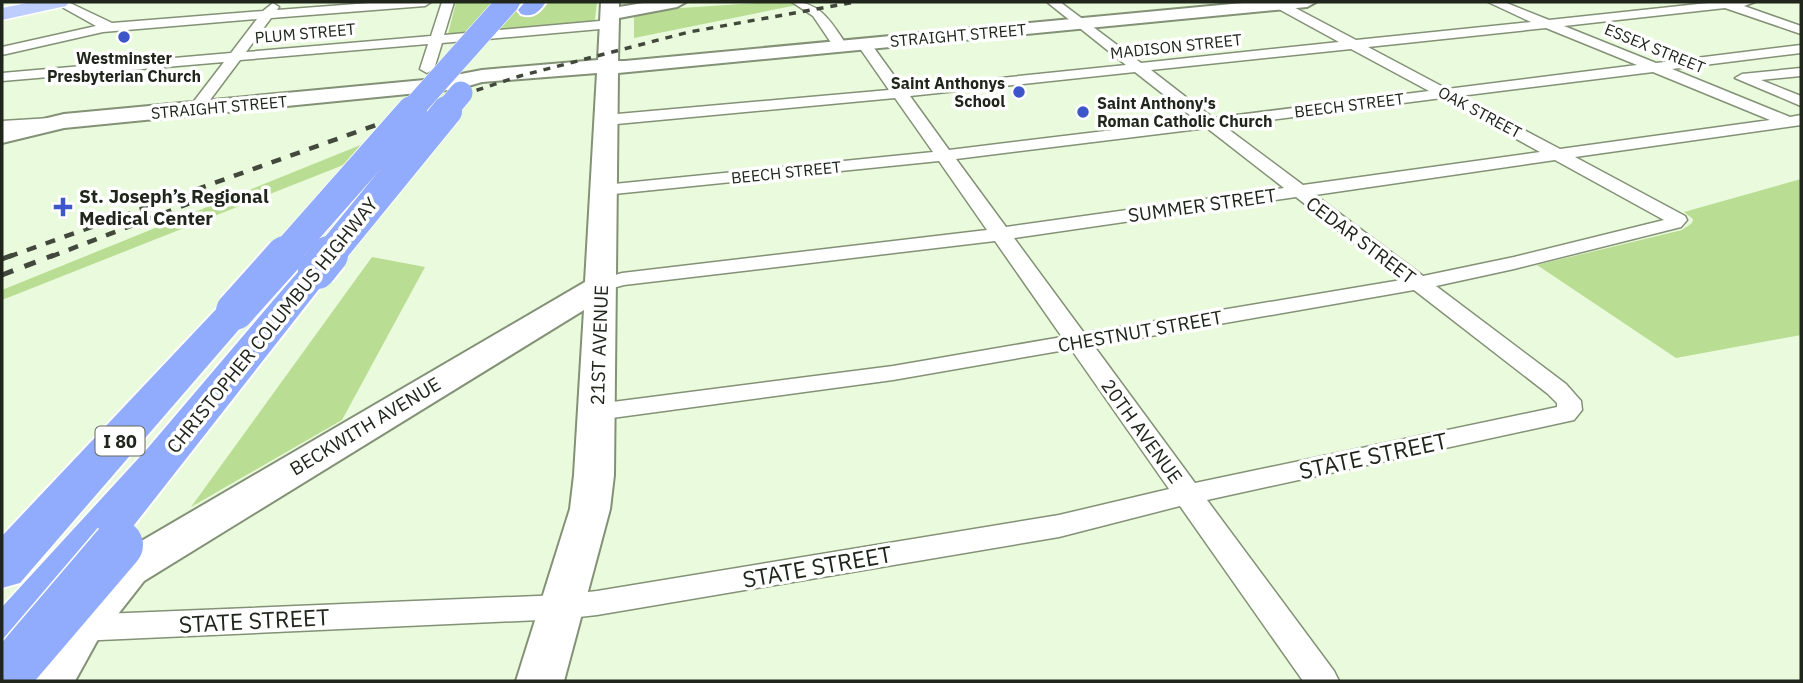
<svg xmlns="http://www.w3.org/2000/svg" width="1803" height="683" font-family="'IBM Plex Sans',sans-serif">
	<rect width="100%" height="100%" fill="#eafadc"/>
	<g fill="#b9dd93">
		<path d="M456 2H597L595 20 592 22 448 34Z"/>
		<path d="M772 2H793L797 5 634 38V17L666 9Z"/>
		<path d="M373 140 356 160 2 300V290Z"/>
		<path d="M1801 179V335L1676 358 1537 265 1682 230 1692 223 1693 219 1684 212Z"/>
		<path d="M372 257 425 267 342 420 191 507Z"/>
	</g>
	<g fill="none" stroke-linecap="round" stroke-linejoin="round">
		<defs>
			<g id="street">
				<path d="M53 2H68L112 23 263 11 273 3 279 7 277 10 383 2H431L425 6 271 18 246 52 431 36 442 2H454L444 35 611 20 617 24 611 28 442 43 434 69 427 73 420 69 428 44 240 60 201 112 196 114 188 109 224 62 2 81V73L231 53 257 19 103 32 2 55V47L96 26Z"/>
				<path d="M792 2C821 1 833 25 848 47L846 50H836L813 16Z"/>
				<path d="M1047 2H1060L1141 63 1339 42 1275 7 1274 2H1284L1356 40 1531 22 1488 2H1504L1549 20 1717 2H1755L1744 6 1801 26V34L1725 8 1564 26 1656 63 1801 45V53L1672 69 1790 117 1801 115V125L1575 157 1685 216 1687 220 1681 227 1514 269 1436 286 1566 384 1581 401 1582 410 1574 420 1207 500 1334 671 1339 681H1303L1180 506 1059 537 597 615 561 619 78 641 67 637 62 628 67 619 78 615 561 595 597 591 1059 515 1169 489 1071 349 893 380 597 420 588 418 585 412 588 406 597 404 893 366 1062 337 995 241 624 285 602 291 595 289 592 285 595 281 622 273 987 230 939 161 604 195 595 190 604 185 933 152 895 98 606 125 598 120 606 115 889 90 857 44 864 40 869 41 903 88 1126 65ZM1546 28 1637 65 1447 89 1368 47ZM1351 49 1429 91 1213 118 1151 70ZM1135 72 1196 120 949 150 910 96ZM1653 72 1770 120 1560 149 1460 96ZM1442 98 1540 152 1303 185 1224 126ZM1207 128 1284 188 1006 227 956 159ZM1555 160 1664 220 1514 257 1423 276 1315 195ZM1296 197 1401 280 1084 333 1014 238ZM1414 290 1548 394 1557 403V407L1195 483 1094 346Z"/>
				<path d="M1801 68V76L1761 80 1801 96V106L1735 78 1742 74Z"/>
				<path d="M51 118 57 120 59 123 57 126 2 131V121Z"/>
			</g>
			<path id="secondary" d="M601 2H619V7L649 2H686L677 7 619 18 618 61H625L1253 2H1316L1307 7 618 73 614 475 610 509 564 681H516L570 509 574 475 584 310 144 581 97 641 75 681H26L65 615 114 557 585 282 597 73 482 82 458 89 64 128 2 143V129L64 114 435 79 482 70 598 60Z"/>
			<path id="primary" d="M32 2H69L66 6 2 20V8Z"/>
			<g id="highway">
				<path d="M525 2H546C539 12 533 18 521 14L518 10Z"/>
				<path d="M317 260 329 263 334 270 102 566 21 658 2 665V607L147 449 305 263Z"/>
				<path d="M235 300 248 303 253 311 248 319 20 583 2 588V536L222 303Z"/>
			</g>
		</defs>
		<use href="#street" stroke="#839176" stroke-width="3"/>
		<use href="#secondary" stroke="#839176" stroke-width="4"/>
		<use href="#primary" stroke="#fff" stroke-width="3"/>
		<use href="#highway" stroke="#fff" stroke-width="4"/>
		<use href="#street" fill="#fff" fill-rule="evenodd"/>
		<use href="#secondary" fill="#fff" fill-rule="evenodd"/>
		<use href="#primary" fill="#bdcdfd" fill-rule="evenodd"/>
		<use href="#highway" fill="#91acfc" fill-rule="evenodd"/>
		<path stroke="#42493c" stroke-width="3.5" stroke-dasharray="7 7" stroke-linecap="butt" d="M410 112 520 76 689 32 855 2"/>
		<g stroke="#42493c" stroke-width="4.5" stroke-dasharray="10 10" stroke-linecap="butt">
			<path d="M8 257 415 111"/>
			<path d="M50 257 198 200"/>
		</g>
		<g stroke="#42493c" stroke-width="5" stroke-dasharray="12 12" stroke-linecap="butt">
			<path d="M2 259 13 255"/>
			<path d="M2 275 54 255"/>
		</g>
		<defs>
			<g id="highway-bridge-far3">
				<path d="M410 112 508 2"/>
				<path d="M445 112 461 93"/>
			</g>
			<g id="highway-bridge-far2">
				<path d="M283 257 412 111"/>
				<path d="M328 257 447 111"/>
			</g>
			<g id="highway-bridge-far1">
				<path d="M317 270 329 255"/>
				<path d="M235 311 285 255"/>
			</g>
			<path id="highway-bridge" d="M2 681 118 545"/>
		</defs>
		<use href="#highway-bridge-far3" stroke="#fff" stroke-width="24" stroke-linecap="butt"/>
		<use href="#highway-bridge-far2" stroke="#fff" stroke-width="32" stroke-linecap="butt"/>
		<use href="#highway-bridge-far1" stroke="#fff" stroke-width="42" stroke-linecap="butt"/>
		<use href="#highway-bridge" stroke="#fff" stroke-width="53" stroke-linecap="butt"/>
		<use href="#highway-bridge-far3" stroke="#91acfc" stroke-width="23"/>
		<use href="#highway-bridge-far2" stroke="#91acfc" stroke-width="30"/>
		<use href="#highway-bridge-far1" stroke="#91acfc" stroke-width="38"/>
		<use href="#highway-bridge" stroke="#91acfc" stroke-width="50"/>
	</g>
	<g fill="#3d57ca" stroke="#fff" stroke-width="2.5">
		<circle cx="124" cy="37" r="7"/>
		<circle cx="1019" cy="92" r="7"/>
		<circle cx="1083" cy="112" r="7"/>
		<path d="M59.5 196.5h7v7h7v7h-7v7h-7v-7h-7v-7h7z"/>
	</g>
	<g text-anchor="middle" dominant-baseline="central" stroke-width="7" stroke-linejoin="round" paint-order="stroke">
		<g font-size="16" fill="#21261c" stroke="#fff">
			<text transform="translate(305 33) rotate(-5)">PLUM STREET</text>
			<text transform="translate(958 35) rotate(-5)">STRAIGHT STREET</text>
			<text transform="translate(1176 46) rotate(-6)">MADISON STREET</text>
			<text transform="translate(1655 48) rotate(22)">ESSEX STREET</text>
			<text transform="translate(1349 105) rotate(-7)">BEECH STREET</text>
			<text transform="translate(219 107) rotate(-5)">STRAIGHT STREET</text>
			<text transform="translate(1480 112) rotate(28)">OAK STREET</text>
			<text transform="translate(786 172) rotate(-6)">BEECH STREET</text>
		</g>
		<g font-size="16" font-weight="bold" fill="#21261c" stroke="#fff">
			<text x="124" y="58">Westminster<tspan x="124" dy="18">Presbyterian Church</tspan></text>
			<text x="1005" y="83" text-anchor="end">Saint Anthonys<tspan x="1005" dy="18">School</tspan></text>
			<text x="1097" y="103" text-anchor="start">Saint Anthony's<tspan x="1097" dy="18">Roman Catholic Church</tspan></text>
		</g>
		<rect fill="#fff" stroke="#646760" stroke-width="2" x="95.5" y="426.5" width="49" height="29" rx="5"/>
		<g font-size="18" font-weight="bold" fill="#21261c">
			<text x="120" y="441">I 80</text>
		</g>
		<g font-size="19" font-weight="bold" fill="#21261c" stroke="#fff" text-anchor="start">
			<text x="79" y="196">St. Joseph’s Regional<tspan x="79" dy="22">Medical Center</tspan></text>
		</g>
		<g font-size="19" fill="#21261c" stroke="#fff">
			<text transform="translate(1202 205) rotate(-8)">SUMMER STREET</text>
			<text transform="translate(1361 240) rotate(37)">CEDAR STREET</text>
			<text transform="translate(272 325) rotate(-51)">CHRISTOPHER COLUMBUS HIGHWAY</text>
			<text transform="translate(1140 331) rotate(-10)">CHESTNUT STREET</text>
			<text transform="translate(599 345) rotate(-88)">21ST AVENUE</text>
			<text transform="translate(365 426) rotate(-31)">BECKWITH AVENUE</text>
			<text transform="translate(1142 431) rotate(54)">20TH AVENUE</text>
		</g>
		<g font-size="23" fill="#21261c" stroke="#fff">
			<text transform="translate(1373 455) rotate(-12)">STATE STREET</text>
			<text transform="translate(817 566) rotate(-10)">STATE STREET</text>
			<text transform="translate(254 620) rotate(-3)">STATE STREET</text>
		</g>
	</g>
	<rect width="1803" height="683" fill="none" stroke="#21261c" stroke-width="7"/>
</svg>
